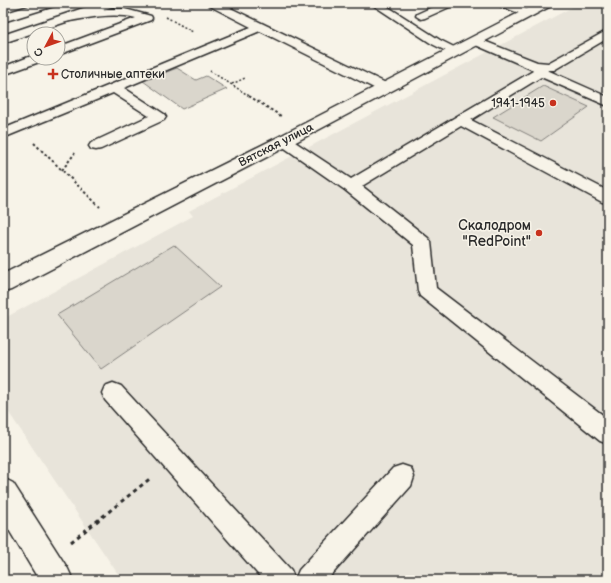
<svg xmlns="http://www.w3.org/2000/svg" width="611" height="583" font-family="'Balsamiq Sans',sans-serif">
	<rect width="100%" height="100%" fill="#f7f3e8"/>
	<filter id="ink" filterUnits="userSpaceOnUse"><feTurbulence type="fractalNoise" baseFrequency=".025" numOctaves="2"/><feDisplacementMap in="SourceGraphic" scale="8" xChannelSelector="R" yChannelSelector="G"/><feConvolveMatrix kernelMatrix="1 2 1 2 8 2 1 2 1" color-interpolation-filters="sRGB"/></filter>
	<g filter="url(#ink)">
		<path fill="#e8e4da" d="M580 3H608V580H122L3 404V319L193 216 189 211Z"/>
		<g fill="#dad6cc" stroke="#82807c">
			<path d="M177 68 196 80 206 76 227 89 182 109 143 81Z"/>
			<path d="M543 86 589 107 541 141 493 117Z"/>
			<path d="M174 245 220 287 101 369 57 315Z"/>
		</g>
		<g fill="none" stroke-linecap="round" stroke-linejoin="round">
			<defs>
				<g id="lane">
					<path d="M207 3H220L390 85 391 88 390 91H380L260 31 124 88 164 114 166 117 164 120 101 149 96 150 91 149 89 146 91 143 149 116 113 93 3 138V129L251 27 208 5Z"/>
					<path d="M370 3H382L440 40 458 49 460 51 458 53H450L432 44Z"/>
					<path d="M441 3H455L454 5 425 18 421 19 416 16 417 14Z"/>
					<path d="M497 3H511L532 11 533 13 532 15H524L498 5Z"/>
					<path d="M107 9H125L151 16 152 18 151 20 58 55V47L136 18C112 12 88 18 64 22L59 19 64 16Z"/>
					<path d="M608 30V38L554 70H547L608 97V106L541 77 471 120 608 191V203L602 202 461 126 362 186 428 238 431 242 436 288 608 419V444L600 441 420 296 418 291 413 245 345 190 279 144 277 141 279 138 284 137 289 138 351 179 533 71 531 69 471 43 469 41 471 39H479L537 62 548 63Z"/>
					<path d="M34 55V58H44L42 61 3 75V67Z"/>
					<path d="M113 383 121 386 291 570 295 580H263L105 400 102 393 105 386Z"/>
					<path d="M402 465 411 468 414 477 411 486 327 580H295L299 570 393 468Z"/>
				</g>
				<path id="street" d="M3 478 13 483 68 569 73 580H39L3 520Z"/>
				<path id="secondary" d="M538 3H553L551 6 290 145 11 290 3 292V274L278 137Z"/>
				<g id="primary">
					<path d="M38 3H56L54 6 3 22V14Z"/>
					<path d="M98 3H116L114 6 3 43V35Z"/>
				</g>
			</defs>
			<use href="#lane" stroke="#2b2b2b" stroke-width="3"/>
			<use href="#street" stroke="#2b2b2b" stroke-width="3"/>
			<use href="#secondary" stroke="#2b2b2b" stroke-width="3"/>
			<use href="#primary" stroke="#2b2b2b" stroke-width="3"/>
			<g stroke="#2b2b2b" stroke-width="1.5" stroke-dasharray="2 2" stroke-linecap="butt">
				<path d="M166 17 193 32"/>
				<path d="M210 71 251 97"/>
				<path d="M232 84 245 78"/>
			</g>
			<g stroke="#2b2b2b" stroke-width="2" stroke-dasharray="2.5 2.5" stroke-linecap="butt">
				<path d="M249 96 281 116"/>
				<path d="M34 143 100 207"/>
				<path d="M62 170 75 153"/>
			</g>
			<path stroke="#2b2b2b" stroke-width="3" stroke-dasharray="4 4" stroke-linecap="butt" d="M71 542 152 477"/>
			<use href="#lane" fill="#f7f3e8" fill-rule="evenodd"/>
			<use href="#street" fill="#f7f3e8" fill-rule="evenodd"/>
			<use href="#secondary" fill="#f7f3e8" fill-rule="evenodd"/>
			<use href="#primary" fill="#f7f3e8" fill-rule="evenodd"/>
		</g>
	</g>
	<g fill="#c8321e" stroke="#f7f3e8" stroke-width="1.5">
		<path d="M51 68h4v4h4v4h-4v4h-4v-4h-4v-4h4z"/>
		<circle cx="553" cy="103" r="4"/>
		<circle cx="539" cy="233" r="4"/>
	</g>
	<g text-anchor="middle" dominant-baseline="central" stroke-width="3" stroke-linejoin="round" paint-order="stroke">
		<g font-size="12" fill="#2b2b2b" stroke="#f7f3e8" text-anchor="start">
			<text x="61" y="74">Столичные аптеки</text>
			<text x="545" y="103" text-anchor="end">1941-1945</text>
		</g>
		<g font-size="12" fill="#2b2b2b" stroke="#f7f3e8">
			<text transform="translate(276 145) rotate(-27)">Вятская улица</text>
		</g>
		<g font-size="14" fill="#2b2b2b" stroke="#f7f3e8" text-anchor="end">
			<text x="531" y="225">Скалодром<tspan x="531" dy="16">"RedPoint"</tspan></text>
		</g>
	</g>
	<rect width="611" height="583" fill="none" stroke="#f7f3e8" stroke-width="16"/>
	<rect x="8" y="8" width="595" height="567" fill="none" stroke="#2b2b2b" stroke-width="1.5" filter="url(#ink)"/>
	<g transform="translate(46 46) rotate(229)"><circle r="19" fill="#f7f3e8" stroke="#a5a39c"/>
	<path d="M0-3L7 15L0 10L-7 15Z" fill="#c8321e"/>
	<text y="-6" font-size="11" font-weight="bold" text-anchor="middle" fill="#2b2b2b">С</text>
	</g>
</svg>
